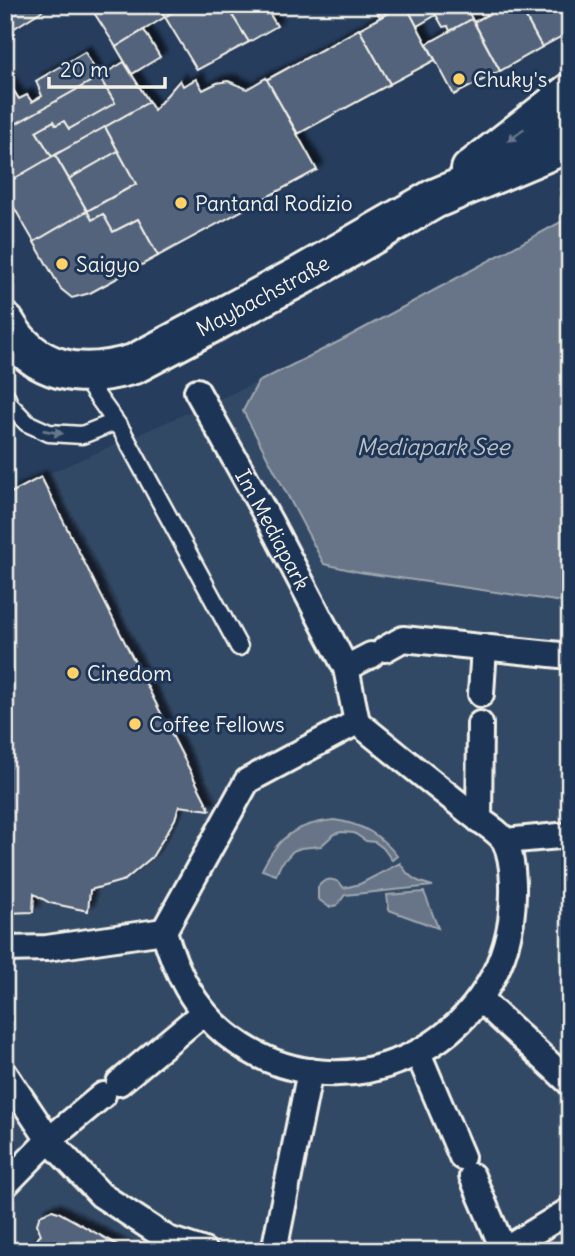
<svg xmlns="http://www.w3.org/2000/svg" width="575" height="1256" font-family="Delius,sans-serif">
	<defs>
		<filter id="shadow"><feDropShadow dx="6" dy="-6" stdDeviation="2" flood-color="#0009"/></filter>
	</defs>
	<rect width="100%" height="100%" fill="#263d5d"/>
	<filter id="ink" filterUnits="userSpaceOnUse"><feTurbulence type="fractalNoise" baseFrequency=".0143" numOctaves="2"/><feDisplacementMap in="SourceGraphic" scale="14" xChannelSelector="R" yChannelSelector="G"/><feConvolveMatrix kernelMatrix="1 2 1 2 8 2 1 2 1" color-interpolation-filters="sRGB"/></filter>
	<g filter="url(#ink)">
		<path fill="#334966" d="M570 219V1251H5V496L41 477 258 382Z"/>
		<g fill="#677588" stroke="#9fa7ae" stroke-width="2">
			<path d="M570 217V603L359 572 324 564 243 411 258 382 342 340Z"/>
			<path d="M334 820C362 824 380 834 397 856L392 860 383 848 375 842 366 841 354 833 341 832 334 834 321 846 301 848 293 851 281 864 276 875 262 870C278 836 297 824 334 820Z"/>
			<path d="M400 863C409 878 417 882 433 886L345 895 337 905 329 907 318 899V887C326 876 337 878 344 888L360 884Z"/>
			<path d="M424 892 438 928 389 910 387 895Z"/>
		</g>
		<g fill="#52647b" stroke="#f4f1e8" stroke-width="2" filter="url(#shadow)">
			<path d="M5 5H51L5 34Z"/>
			<path d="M89 5H157L165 17 116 47Z"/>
			<path d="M157 5H184L165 17Z"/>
			<path d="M184 5H226L249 42 197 70 165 17Z"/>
			<path d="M226 5H264L277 26 249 42Z"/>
			<path d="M373 5H403L380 17Z"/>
			<path d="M403 5H406L435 60 390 84 359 29Z"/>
			<path d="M406 5H434L436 15 417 26Z"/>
			<path d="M434 5H465L472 19 450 31 448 26 443 27 435 13 437 11Z"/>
			<path d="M505 5H519L542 47 500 71 474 22Z"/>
			<path d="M519 5H570V32L542 47Z"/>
			<path d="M472 19 500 71 454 95 427 44Z"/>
			<path d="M359 29 390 84 298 134 266 80Z"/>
			<path d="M144 30 160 57 132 74 116 47Z"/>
			<path d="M85 52 99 77 5 130V77L19 99 27 95 32 102 42 96 36 81Z"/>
			<path d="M124 62 149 102 52 157 36 131 54 121 56 125 64 121 69 129 115 103 99 77Z"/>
			<path d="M99 77 115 103 69 129 64 121 56 125 54 121 36 131 52 157 5 184V130Z"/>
			<path d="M266 78 317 170 158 256 138 219 113 232 103 214 92 220 87 211 136 184 105 127 149 102 154 110 180 80 183 86 196 79 203 90 217 83 228 81 247 89Z"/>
			<path d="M105 127 118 151 69 179 55 155Z"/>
			<path d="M118 151 136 184 87 211 69 179Z"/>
			<path d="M55 155 87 211 34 242 5 192V184Z"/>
			<path d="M87 211 92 220 103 214 113 232 138 219 158 256 90 293 72 298 61 289 34 242Z"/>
			<path d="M41 477 210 810 179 806 175 819 152 857 125 880 90 890 88 911 50 903 34 894 33 912 5 913V496Z"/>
			<path d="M52 1210 58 1212 128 1251H24L41 1235 37 1224 39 1218 42 1214Z"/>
		</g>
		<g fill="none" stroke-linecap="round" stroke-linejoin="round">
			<defs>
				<g id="service">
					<path d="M86 373 92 389 122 431 239 647"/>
					<path d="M5 394 10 405 27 423 49 433 82 435 115 422"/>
				</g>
				<g id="pedestrian">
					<path id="s1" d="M197 391 270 522 346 668 357 722"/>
					<path d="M385 649 403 639 570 656"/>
					<path d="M346 668 371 655"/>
					<path d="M481 694 484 647"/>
					<path d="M357 722C395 753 434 784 473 815 482 822 500 832 505 842 515 862 514 899 511 921 491 1054 333 1121 226 1034 193 1007 176 972 164 931L247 781Z"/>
					<path d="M479 820 480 724"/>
					<path d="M505 841 570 835"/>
					<path d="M5 949 47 948 164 931"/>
					<path d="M480 999 570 1083"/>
					<path d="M418 1053 462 1157"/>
					<path d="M5 1074 49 1140 101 1195 168 1239 204 1251"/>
					<path d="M119 1083 204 1012"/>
					<path d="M472 1176 504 1251"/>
					<path d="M5 1185 49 1140 103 1095"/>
					<path d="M274 1251 310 1071"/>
					<path d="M503 1251 570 1210"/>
				</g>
				<g id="primary">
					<path d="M471 170 570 93"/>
					<path id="s2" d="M5 323C34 374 82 380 134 364L300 276 434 199 570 142"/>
				</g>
			</defs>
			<use href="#service" stroke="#f4f1e8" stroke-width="21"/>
			<use href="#pedestrian" stroke="#f4f1e8" stroke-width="30"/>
			<use href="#primary" stroke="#f4f1e8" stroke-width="44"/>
			<use href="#service" stroke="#1d3557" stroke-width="16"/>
			<use href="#pedestrian" stroke="#1d3557" stroke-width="24"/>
			<use href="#primary" stroke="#1d3557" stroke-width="38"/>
		</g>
		<defs><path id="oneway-solid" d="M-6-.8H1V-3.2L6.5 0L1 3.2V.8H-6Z" transform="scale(1.75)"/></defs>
		<g fill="#68778a">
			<use href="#oneway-solid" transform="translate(516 135) rotate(142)"/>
			<use href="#oneway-solid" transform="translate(53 432) rotate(10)"/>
		</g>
	</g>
	<g fill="#ffd166" stroke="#1d3557" stroke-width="2.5">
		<circle cx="459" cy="79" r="7"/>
		<circle cx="181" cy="203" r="7"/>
		<circle cx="62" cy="264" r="7"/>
		<circle cx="73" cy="673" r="7"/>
		<circle cx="135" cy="724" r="7"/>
	</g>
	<g text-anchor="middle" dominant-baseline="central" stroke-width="6" stroke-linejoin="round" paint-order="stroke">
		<g font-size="21" fill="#f4f1e8" stroke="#1d3557" text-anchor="start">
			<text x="473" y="79">Chuky's</text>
			<text x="195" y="203">Pantanal Rodizio</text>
			<text x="76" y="264">Saigyo</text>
			<text x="87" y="673">Cinedom</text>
			<text x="149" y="724">Coffee Fellows</text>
		</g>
		<g font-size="21" fill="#f4f1e8" stroke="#1d3557">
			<text stroke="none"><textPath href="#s2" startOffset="294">Maybachstraße</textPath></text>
			<text stroke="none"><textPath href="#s1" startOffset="158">Im Mediapark</textPath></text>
		</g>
		<g font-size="23" font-style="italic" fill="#bcbfc2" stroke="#1d3557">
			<text x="433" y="446">Mediapark See</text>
		</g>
	</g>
	<rect width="575" height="1256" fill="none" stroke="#1d3557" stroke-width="28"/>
	<rect x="14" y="14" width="547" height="1228" fill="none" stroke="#f4f1e8" stroke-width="2.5" filter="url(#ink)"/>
	<path d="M49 77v10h116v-10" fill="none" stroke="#f4f1e8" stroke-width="3.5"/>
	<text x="60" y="77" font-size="21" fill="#f4f1e8" stroke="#1d3557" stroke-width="5" paint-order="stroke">20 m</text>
</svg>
